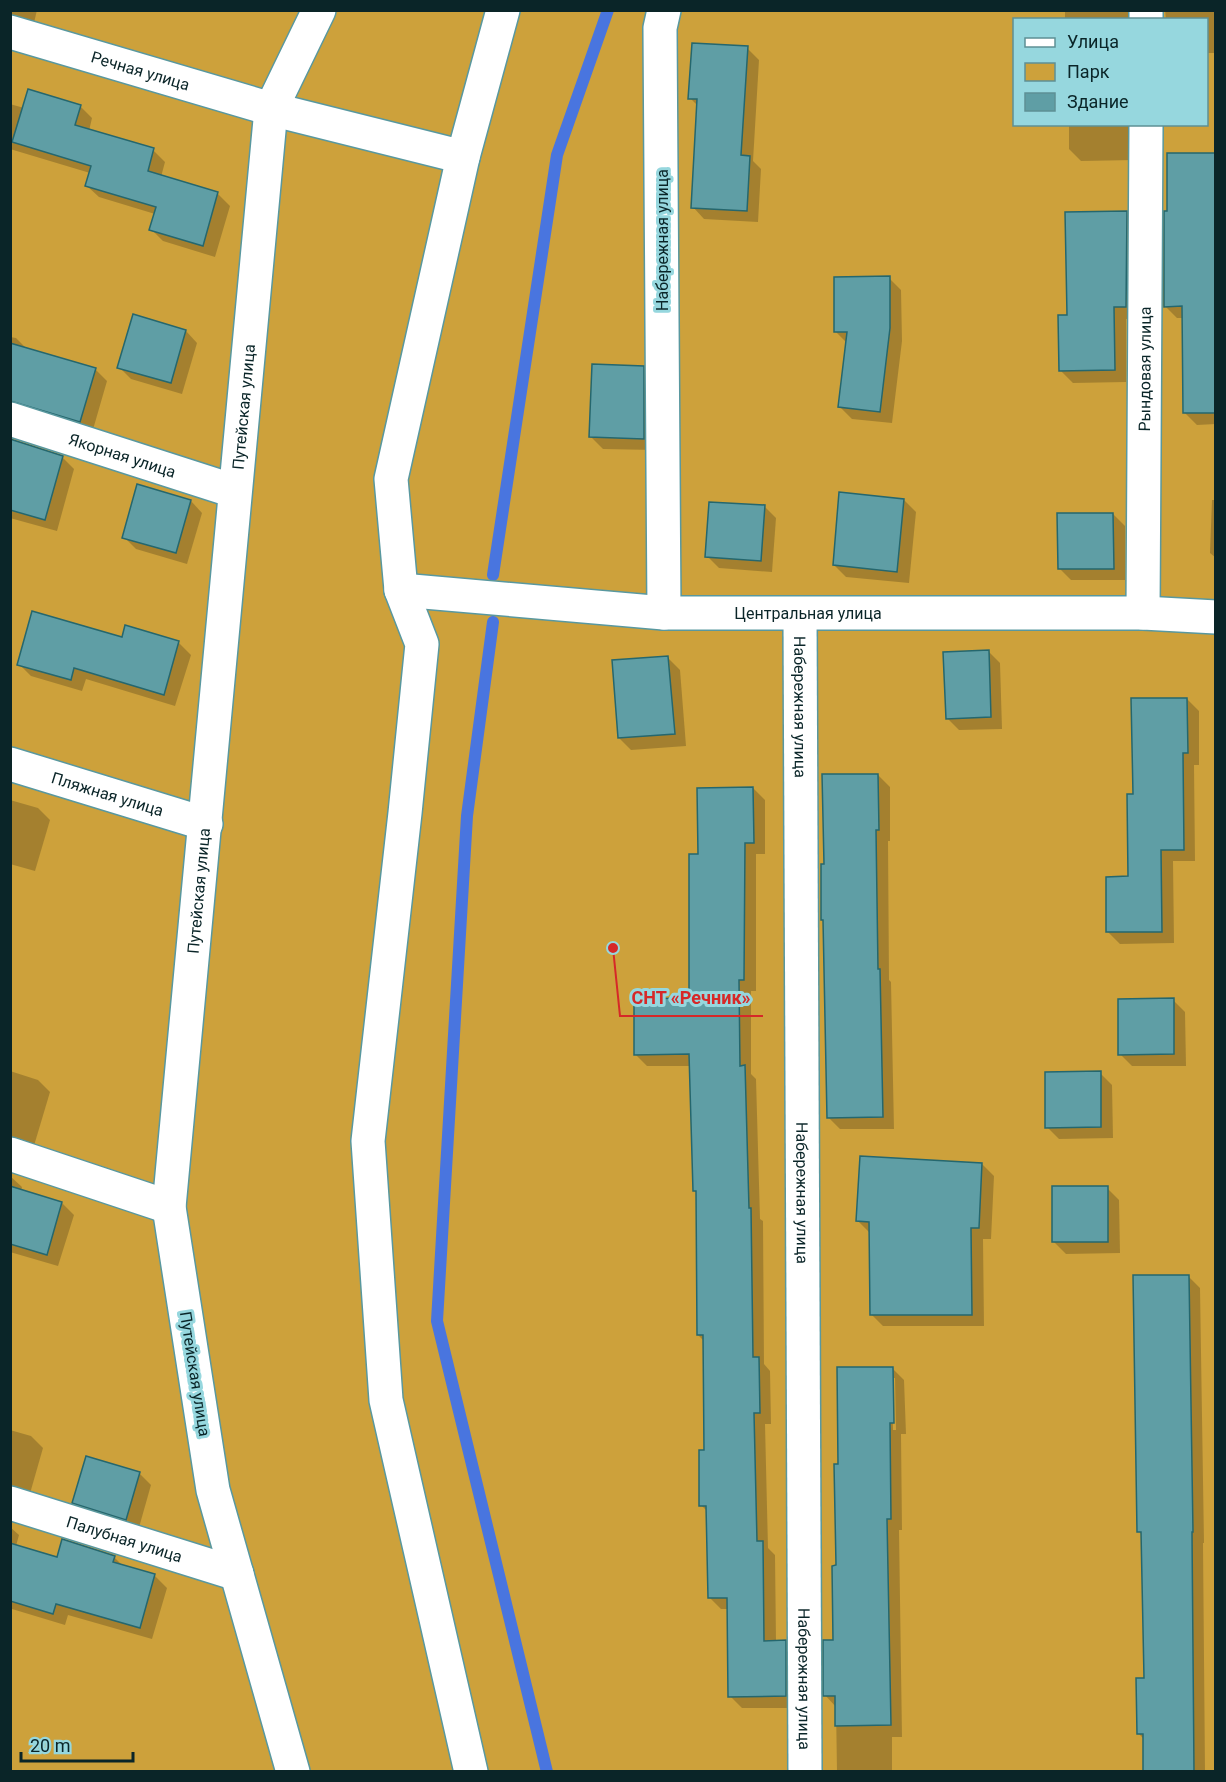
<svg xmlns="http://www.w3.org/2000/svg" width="1226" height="1782" font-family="Roboto,sans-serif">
	<rect width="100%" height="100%" fill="#96d7de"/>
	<path fill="#cda13b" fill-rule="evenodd" d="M11 11H1215V1771H11ZM1014 20H1206V124H1014Z"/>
	<g fill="#0003" fill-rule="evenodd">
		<path d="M10 10H37L33 27 10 22Z"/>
		<path d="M1065 10H1144L1139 20H1065Z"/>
		<path d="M1165 10H1216V53H1206V20H1166Z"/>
		<path d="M747 48 759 60 753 161 761 169 758 222 704 219 693 207 698 106 690 98Z"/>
		<path d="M10 104 24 108 80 106 92 118 89 131 153 150 165 162 161 177 218 194 230 206 215 257 163 241 151 229 155 214 99 197 87 186 90 173 10 149Z"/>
		<path d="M1069 124H1134L1135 160 1081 161 1069 149Z"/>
		<path d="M1168 154H1216V424L1197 425 1185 413 1183 318H1177L1165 306 1169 212Z"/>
		<path d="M1126 213 1138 225 1137 318 1126 319V382L1073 383 1061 371 1068 317Z"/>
		<path d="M889 278 901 290 902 341 892 423 852 419 840 407 847 343 836 332Z"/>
		<path d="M186 331 197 343 182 394 131 379 119 367Z"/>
		<path d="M10 337 16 338 28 350 95 369 107 381 92 433 34 414 25 405 10 401Z"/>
		<path d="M643 368 655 380V450L603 449 591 437Z"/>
		<path d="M10 442 62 457 74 469 57 531 10 518Z"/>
		<path d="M904 500 916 512 909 583 846 577 834 565Z"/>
		<path d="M1212 500H1216V558L1210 553Z"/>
		<path d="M191 501 202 513 187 564 136 549 124 537Z"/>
		<path d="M764 506 776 518 772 572 719 568 707 556Z"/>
		<path d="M1113 514 1125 526V580H1071L1059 568Z"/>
		<path d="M126 627 179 643 191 655 175 706 86 679 82 691 31 676 19 664 123 639Z"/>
		<path d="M988 651 1000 663 1002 729 959 730 947 718Z"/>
		<path d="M668 658 680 670 686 746 631 750 619 738Z"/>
		<path d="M1187 699 1199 711V765H1194L1195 861H1173L1174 943 1120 944 1108 932 1130 878 1134 796Z"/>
		<path d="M878 775 890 787V841H888L889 980 891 982 894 1129H840L828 1117 825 866Z"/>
		<path d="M753 788 765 800V854H756V991H751V1074L756 1079 760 1219 763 1221 764 1364 770 1371 771 1424H765L768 1548 775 1555 776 1642H785L797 1654V1708H742L730 1696 729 1609H721L709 1597 708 1512 701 1505 705 1451 704 1341 698 1335V1194L694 1190 691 1066H647L635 1054 690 1000 700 856Z"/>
		<path d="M10 800 38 808 50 820 35 871 10 864Z"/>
		<path d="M1173 1000 1185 1012 1186 1066H1132L1120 1054Z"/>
		<path d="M10 1071 38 1080 50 1092 33 1149 10 1151Z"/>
		<path d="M1100 1073 1112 1085 1113 1138 1059 1139 1047 1127Z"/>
		<path d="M982 1164 994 1176 991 1239H983L984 1326H883L871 1314 869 1232 857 1220Z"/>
		<path d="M10 1176 22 1187 21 1191 62 1203 74 1215 58 1266 10 1252Z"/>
		<path d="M1107 1188 1119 1200 1120 1253 1066 1254 1054 1242Z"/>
		<path d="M1188 1276 1200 1288 1204 1543H1203L1205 1772H1145V1740L1139 1734 1145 1680 1142 1535 1139 1531Z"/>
		<path d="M892 1368 904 1380 906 1434H901L902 1530H899L902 1737H892V1772H837L836 1707 825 1695 834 1642 840 1465ZM892 1378H895L896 1430H893Z"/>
		<path d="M10 1430 31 1436 43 1448 29 1497 10 1500Z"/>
		<path d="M139 1473 151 1485 138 1531 86 1514 74 1502Z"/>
		<path d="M10 1527 19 1535 16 1546 58 1558 114 1557 124 1567 155 1576 167 1588 152 1639 68 1615 65 1625 12 1609 10 1607Z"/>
	</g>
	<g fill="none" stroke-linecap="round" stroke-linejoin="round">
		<g stroke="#4975df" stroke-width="12">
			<path d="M493 575 557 155 608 10"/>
			<path d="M493 622 467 816 437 1321 547 1772"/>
		</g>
	</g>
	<g fill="#5f9ea5" stroke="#25676e" stroke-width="1.5">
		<path d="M692 43 748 46 741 155 750 156 747 211 691 208 697 99H688Z"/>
		<path d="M28 89 81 105 75 125 154 148 148 171 218 192 203 246 149 230 156 207 85 186 91 166 12 142Z"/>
		<path d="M1167 153H1215V413H1183L1182 306 1164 307V211H1167Z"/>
		<path d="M1127 211 1126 307H1114L1115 370 1059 371 1058 315H1067L1065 212Z"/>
		<path d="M890 276V328L880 412 838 407 847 332H834V277Z"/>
		<path d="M133 314 186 330 171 383 117 368Z"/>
		<path d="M10 343 96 368 80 422 10 401Z"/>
		<path d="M592 364 644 366V439L589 437Z"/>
		<path d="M10 439 63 456 45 520 10 510Z"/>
		<path d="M137 484 191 500 176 553 122 538Z"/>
		<path d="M839 492 904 499 897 572 833 565Z"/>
		<path d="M709 502 765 505 761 561 705 557Z"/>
		<path d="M1057 513H1113L1114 569H1058Z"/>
		<path d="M32 611 122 637 125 625 179 641 164 695 74 668 71 680 17 665Z"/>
		<path d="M989 650 991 717 946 719 943 652Z"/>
		<path d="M668 656 675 734 618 738 612 660Z"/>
		<path d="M1131 698H1187L1188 753H1183L1184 850H1161L1162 932H1106V877L1128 876 1127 794H1133Z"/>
		<path d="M822 774H878L879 830H876L878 969H880L883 1117 827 1118 823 920H821V864H824Z"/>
		<path d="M753 787 754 843H745L744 980H739L740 1066 745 1065 749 1208H751L753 1357H759L760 1413H754L757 1541H763L764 1641 786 1640V1696L728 1697 727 1598H708L706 1506H699V1450H704L703 1335H697L696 1191H693L689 1054 634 1055V999L689 998V854H698L697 788Z"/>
		<path d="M1174 998V1054L1118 1055V999Z"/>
		<path d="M1101 1071V1127L1045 1128V1072Z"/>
		<path d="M860 1156 982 1163 979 1228H971L972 1315H870L869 1222 856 1221Z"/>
		<path d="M10 1186 62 1202 47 1255 10 1244Z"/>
		<rect x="1052" y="1186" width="56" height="56"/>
		<path d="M1133 1275H1189L1193 1532H1192L1194 1772H1143V1734H1137L1136 1678H1144L1141 1532H1137Z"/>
		<path d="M837 1367H893L894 1423H890L891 1519H887L891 1725 835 1726V1696H823V1640H833L832 1566 836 1565 834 1464H838Z"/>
		<path d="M86 1456 140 1472 126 1520 72 1503Z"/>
		<path d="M62 1539 115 1556 113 1562 155 1574 140 1628 56 1604 53 1614 10 1601V1543L57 1557Z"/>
	</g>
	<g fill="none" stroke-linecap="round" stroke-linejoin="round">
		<defs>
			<g id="minor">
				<path d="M1146 20V10"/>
				<path id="s1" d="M10 32 271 109 463 157 503 10"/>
				<path d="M463 157 391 479 401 590 422 644 405 813 368 1141 386 1400 471 1772"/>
				<path id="s2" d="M10 419 234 491"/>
				<path id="s3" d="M401 590 664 613H1143L1216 617"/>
				<path d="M664 613 660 28 664 10"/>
				<path id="s4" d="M1143 613 1146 124"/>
				<path id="s5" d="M800 614 805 1772"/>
				<path id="s6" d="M10 764 206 824"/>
				<path d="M10 1154 169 1207"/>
				<path id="s7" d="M10 1503 237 1574"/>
				<path id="s8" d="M293 1772 213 1490 169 1207 271 109 319 10"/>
			</g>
		</defs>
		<use href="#minor" stroke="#59989f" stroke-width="36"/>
		<use href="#minor" stroke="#fff" stroke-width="33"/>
	</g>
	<g text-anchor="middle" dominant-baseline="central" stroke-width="6" stroke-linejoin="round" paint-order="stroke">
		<g font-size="16" fill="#0a2528" stroke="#96d7de">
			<text stroke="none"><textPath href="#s1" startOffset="136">Речная улица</textPath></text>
			<text transform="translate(662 240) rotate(-90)">Набережная улица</text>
			<text stroke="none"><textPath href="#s4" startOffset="244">Рындовая улица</textPath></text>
			<text stroke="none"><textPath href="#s8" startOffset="1383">Путейская улица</textPath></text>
			<text stroke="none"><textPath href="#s2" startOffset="118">Якорная улица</textPath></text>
			<text stroke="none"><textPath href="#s3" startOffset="408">Центральная улица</textPath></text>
			<text stroke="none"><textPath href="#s5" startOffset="93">Набережная улица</textPath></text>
			<text stroke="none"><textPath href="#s6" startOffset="102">Пляжная улица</textPath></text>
			<text stroke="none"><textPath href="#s8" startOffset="897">Путейская улица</textPath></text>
			<text stroke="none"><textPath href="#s5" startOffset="579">Набережная улица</textPath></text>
			<text transform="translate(195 1374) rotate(81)">Путейская улица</text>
			<text stroke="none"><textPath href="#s7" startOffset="120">Палубная улица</textPath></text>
			<text stroke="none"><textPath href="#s5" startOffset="1065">Набережная улица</textPath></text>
		</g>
	</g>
	<path fill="none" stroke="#d62828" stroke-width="2" d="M613 948L620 1016H763"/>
	<circle fill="#d62828" stroke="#96d7de" stroke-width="2" cx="613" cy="948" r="6"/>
	<g font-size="18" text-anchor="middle" font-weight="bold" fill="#d62828" stroke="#96d7de" stroke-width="6" stroke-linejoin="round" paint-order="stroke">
		<text x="691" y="1004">СНТ «Речник»</text>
	</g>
	<rect width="1226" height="1782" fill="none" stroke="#0a2528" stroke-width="24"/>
	<rect x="1013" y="18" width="195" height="108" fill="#96d7de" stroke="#5e9095" stroke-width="1.5"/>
	<rect x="1025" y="38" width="30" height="9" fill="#ffffff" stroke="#5e9095" stroke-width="1.5"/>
	<text x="1067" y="48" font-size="18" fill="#0a2528">Улица</text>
	<rect x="1025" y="63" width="30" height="18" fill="#cda13b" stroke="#5e9095" stroke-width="1.5"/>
	<text x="1067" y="78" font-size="18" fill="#0a2528">Парк</text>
	<rect x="1025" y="93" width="30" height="18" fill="#5f9ea5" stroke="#5e9095" stroke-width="1.5"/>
	<text x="1067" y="108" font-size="18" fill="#0a2528">Здание</text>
	<path d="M21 1752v9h112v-9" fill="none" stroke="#0a2528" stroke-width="3"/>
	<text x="30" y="1752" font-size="18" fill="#0a2528" stroke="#96d7de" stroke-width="4.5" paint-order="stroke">20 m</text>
</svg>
